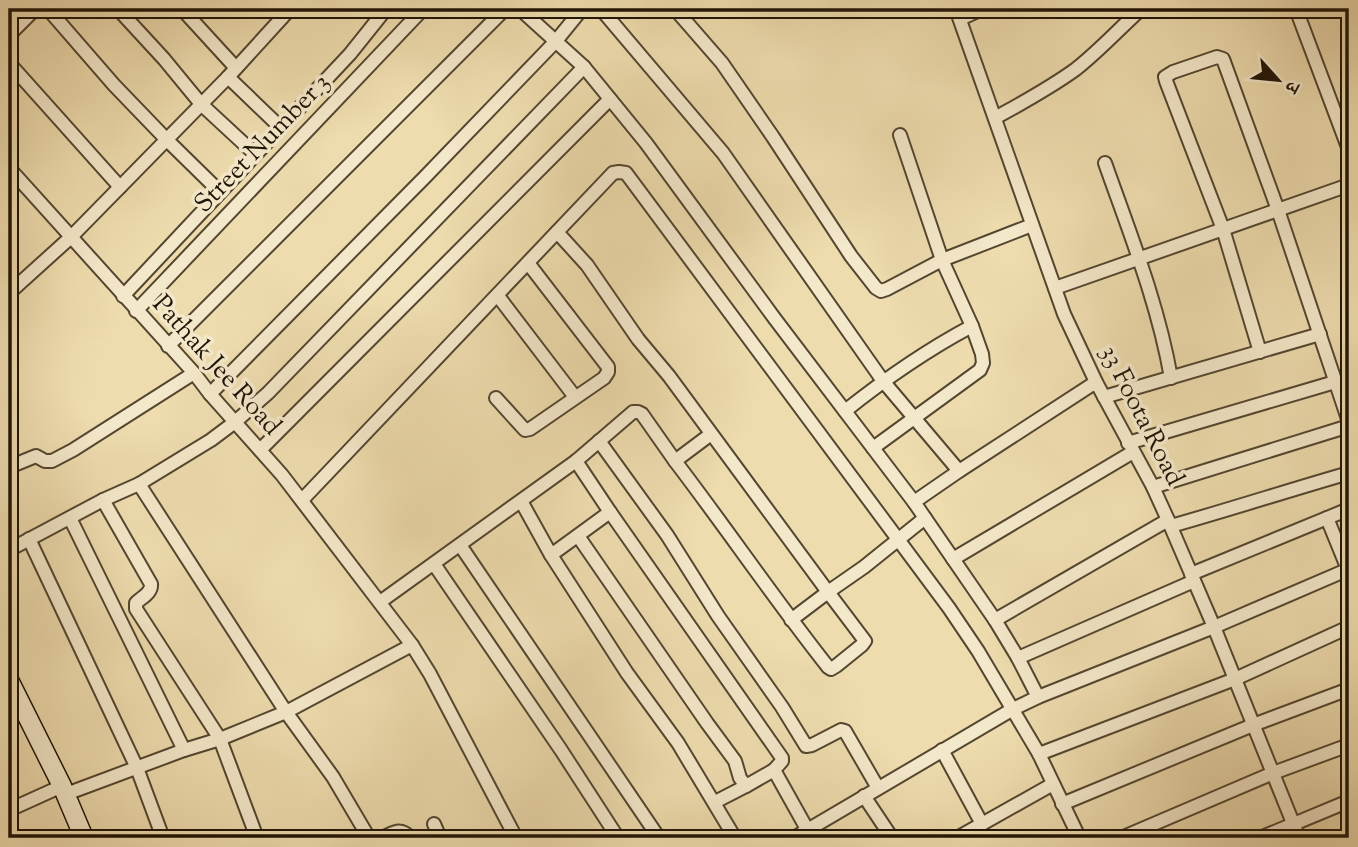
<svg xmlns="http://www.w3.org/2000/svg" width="1358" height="847" font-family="'Sorts Mill Goudy','Noto Serif Devanagari',serif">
	<rect width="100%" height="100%" fill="#eedcae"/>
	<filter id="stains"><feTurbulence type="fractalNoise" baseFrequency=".00286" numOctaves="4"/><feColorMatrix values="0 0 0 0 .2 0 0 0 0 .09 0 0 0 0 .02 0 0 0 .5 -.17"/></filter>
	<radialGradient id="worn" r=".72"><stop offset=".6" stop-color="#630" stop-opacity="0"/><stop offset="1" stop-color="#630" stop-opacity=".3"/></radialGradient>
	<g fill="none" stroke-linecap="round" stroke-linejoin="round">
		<defs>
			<g id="street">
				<path d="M48 9 114 85 166 139 220 192"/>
				<path d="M118 9 164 59 201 104 255 154"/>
				<path d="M182 9 236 68"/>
				<path d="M520 9 584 67 646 143 775 319 914 502 995 620 1018 658 1038 697"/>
				<path d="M601 9 723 153 883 381 959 471"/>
				<path d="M675 9 722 63 773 137 851 256 876 288 881 291 887 289 942 260 1032 225"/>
				<path d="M956 9 1064 314 1096 382 1153 487 1168 520 1214 627 1299 838"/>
				<path d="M1296 9 1349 150"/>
				<path d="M960 19 982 9"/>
				<path d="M9 35 35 9"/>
				<path d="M9 63 120 187"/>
				<path d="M228 77 280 127"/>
				<path d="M995 118C1022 103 1050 88 1076 69 1099 51 1119 29 1141 9"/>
				<path d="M1105 163C1130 234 1158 303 1171 378"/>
				<path d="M9 168 194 373 210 394 282 475 412 645 430 674 516 838"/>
				<path d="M557 232 587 265 638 339 669 376 828 592 864 567 925 518"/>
				<path d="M1055 288 1349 185"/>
				<path d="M9 293 71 237 228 77 290 9"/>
				<path d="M123 296 350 54 386 9"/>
				<path d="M498 296 575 397"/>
				<path d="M136 311 423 9"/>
				<path d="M168 346 505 9"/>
				<path d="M1260 352 1223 229 1166 81 1165 77 1173 72 1217 57 1223 59 1278 210 1349 422"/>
				<path d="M210 394 424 178 556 41 582 9"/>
				<path d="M1104 397 1320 334"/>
				<path d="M496 398 525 430 530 429 604 378 608 372V367L528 263"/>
				<path d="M845 411C885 379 927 350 972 326"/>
				<path d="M599 441 667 535 718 616 782 707 806 746 812 745 841 730 845 731 878 788"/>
				<path d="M1128 443 1335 382"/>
				<path d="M873 448 980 370 983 363 982 354 972 326 942 260 900 135"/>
				<path d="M260 450 610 99"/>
				<path d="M675 461C727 529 775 600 828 667L831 669 836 666 862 645 865 641 828 592 791 620"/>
				<path d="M9 467 36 456 45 461H52L73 450 194 373"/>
				<path d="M139 484 286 712 333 777 369 838"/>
				<path d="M1153 487 1349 426"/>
				<path d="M103 500 151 584C152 593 142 597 136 603V609L220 739 257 838"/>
				<path d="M302 500 613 173 619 172 626 173 949 608 978 651 1039 754 1077 833"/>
				<path d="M521 501 551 555 610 512 576 461"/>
				<path d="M914 502 959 471 1096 382"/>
				<path d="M610 512 782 758V761L774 770 807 829"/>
				<path d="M70 518 184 750"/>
				<path d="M1327 518 1349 572"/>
				<path d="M1171 526C1231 509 1290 490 1349 473"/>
				<path d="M578 536 707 723 735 761 740 778 746 786 774 770"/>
				<path d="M29 539 137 768 163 838"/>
				<path d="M460 545 659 838"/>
				<path d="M9 550 103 500 139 484 211 440 235 422 268 393 584 67"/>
				<path d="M551 555 627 673 678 743 735 838"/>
				<path d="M953 559 1133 452"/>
				<path d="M434 564 561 750 618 838"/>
				<path d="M1191 574 1349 509"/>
				<path d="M380 602 576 461 633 412H638L642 414 675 461 711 434"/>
				<path d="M995 620 1168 520"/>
				<path d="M1018 658 1194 581"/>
				<path d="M942 750 982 824"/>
				<path d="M1039 754 1235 679 1349 627"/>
				<path d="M66 794 184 750 220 739 286 712 412 645"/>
				<path d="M864 796 892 838"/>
				<path d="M715 802 746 786"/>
				<path d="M1062 804 1253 725 1349 689"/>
				<path d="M9 810 62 786"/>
				<path d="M434 824 440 838"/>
				<path d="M382 838C395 832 400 827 411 838"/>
				<path d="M794 838 1013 709 1038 697 1214 627 1349 569"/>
				<path d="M957 838 1053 784"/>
				<path d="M1121 838 1273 773 1349 745"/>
				<path d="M1260 838 1349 801"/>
			</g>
			<path id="secondary" d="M9 680 62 786 84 838"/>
		</defs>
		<use href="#street" stroke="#534630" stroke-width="16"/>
		<use href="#secondary" stroke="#1f1406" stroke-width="21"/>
		<use href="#street" stroke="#f4e8ca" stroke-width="12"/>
		<use href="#secondary" stroke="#f4e8ca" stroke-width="18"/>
	</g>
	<g text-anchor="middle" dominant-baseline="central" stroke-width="7" stroke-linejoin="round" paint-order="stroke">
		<g font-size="26" fill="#1f1406" stroke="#f4e8ca">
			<text transform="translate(263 144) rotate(-46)">Street Number 3</text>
			<text transform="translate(216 366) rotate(48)">Pathak Jee Road</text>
			<text transform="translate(1141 416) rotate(63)">33 Foota Road</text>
		</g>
	</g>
	<rect width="1358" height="847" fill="none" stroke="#eedcae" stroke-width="35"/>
	<rect x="10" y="10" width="1337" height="826" fill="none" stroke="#1f1406" stroke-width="3.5"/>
	<rect x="18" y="18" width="1323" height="812" fill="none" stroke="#1f1406" stroke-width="2"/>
	<g transform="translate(1278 80) rotate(117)" stroke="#f4e8ca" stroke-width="5" paint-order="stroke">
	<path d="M0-5L12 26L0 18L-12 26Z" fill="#1f1406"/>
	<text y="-10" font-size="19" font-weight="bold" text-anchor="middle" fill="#1f1406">उ</text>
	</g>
	<rect width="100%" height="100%" filter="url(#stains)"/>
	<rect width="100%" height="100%" fill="url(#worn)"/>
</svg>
